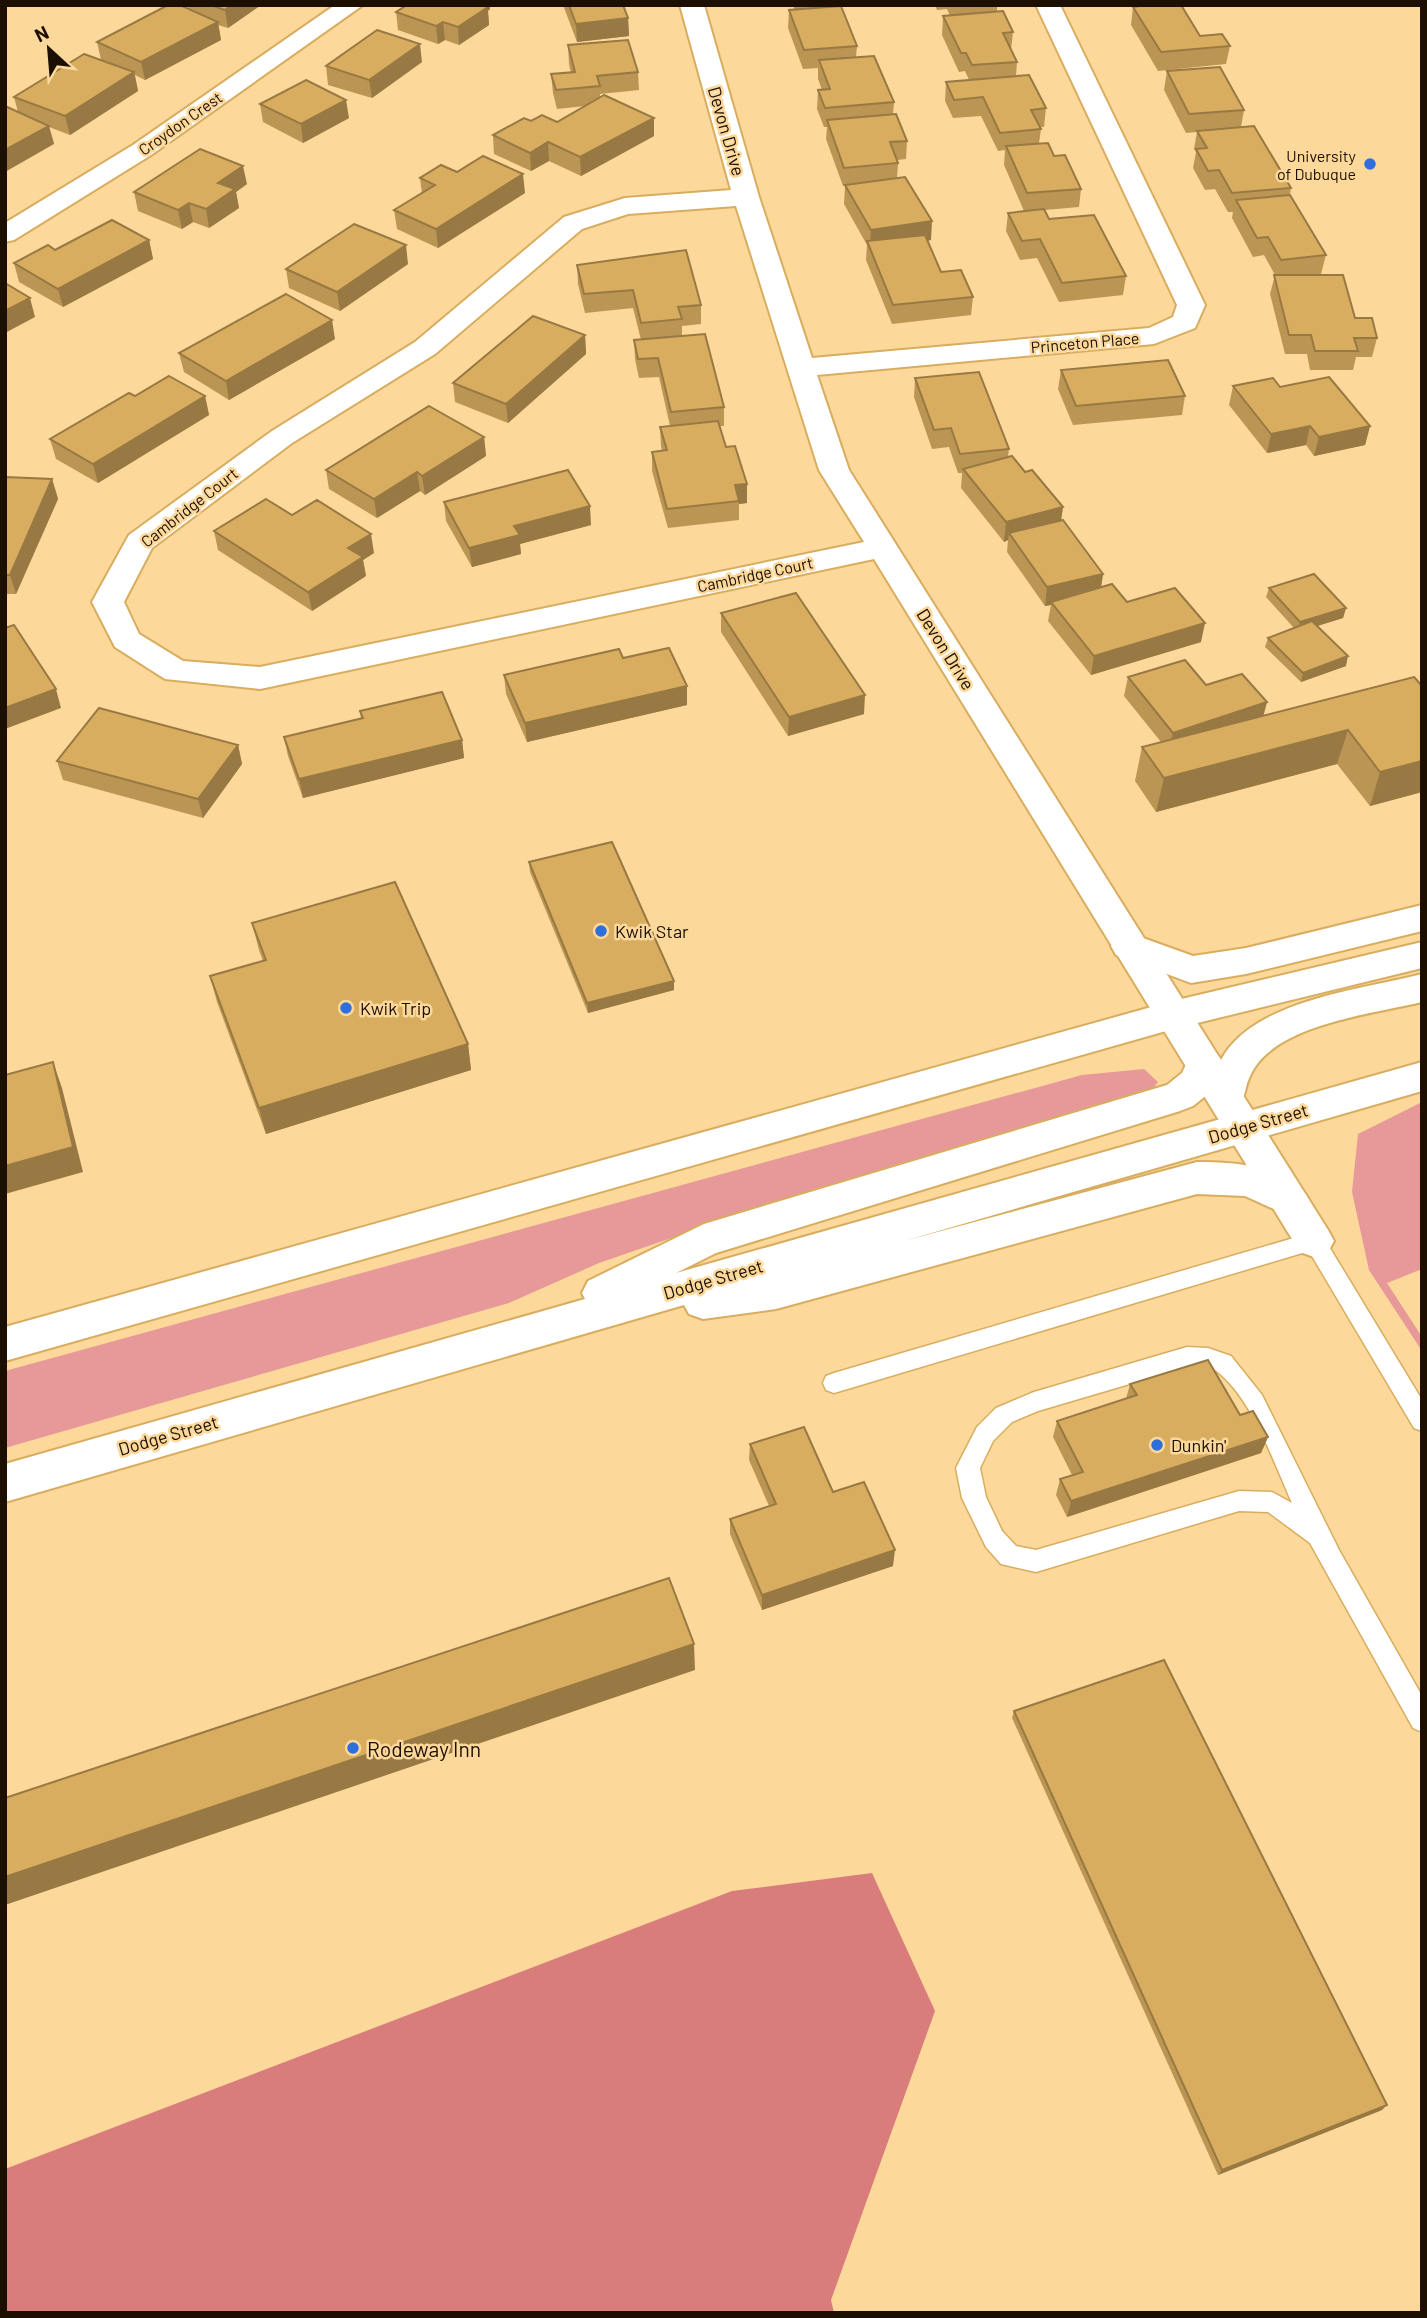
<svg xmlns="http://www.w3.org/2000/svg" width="1427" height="2318" font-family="Barlow,sans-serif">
	<rect width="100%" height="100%" fill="#fcd89b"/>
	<g fill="#e69998">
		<path d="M1144 1069 1158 1082 1151 1091 1103 1111 784 1199 599 1263 509 1303 5 1448V1371L1082 1075Z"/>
		<path d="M1422 1102V1269L1387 1283 1422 1337V1351L1369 1270 1352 1192 1358 1134Z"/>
	</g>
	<path fill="#d87c7c" d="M872 1873 935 2011 831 2300 834 2313H5V2169L732 1891Z"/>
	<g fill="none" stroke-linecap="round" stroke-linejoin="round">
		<defs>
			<g id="service">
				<path d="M1314 1232 1322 1235 1422 1400V1431L1414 1428 1309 1251 834 1393 826 1390 823 1383 826 1376 834 1373Z"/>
				<path d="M1187 1347 1208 1348 1231 1356 1262 1395 1339 1550 1422 1696V1732L1413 1728 1310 1543 1268 1512 1239 1511 1036 1572 1001 1564 986 1547 962 1498 956 1468 977 1427 996 1408 1034 1392ZM1187 1367 1212 1368C1250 1392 1274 1463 1292 1503L1272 1492 1239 1491 1036 1550 1016 1546 1002 1531 986 1497 980 1468 993 1441 1012 1422 1038 1411Z"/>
			</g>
			<g id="minor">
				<path d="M335 5H363L151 155 14 240 5 242V223L133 145Z"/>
				<path d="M680 5H704L759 197 812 358 1149 328 1173 317 1177 305 1036 5H1060L1205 305 1195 328 1154 344 817 375 849 470 1328 1230 1334 1241 1328 1252 1314 1257 1300 1252 874 559 260 689 165 679 115 647 92 602 129 535 272 431 415 342 564 217 625 198 731 190ZM736 206 819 470 864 542 260 667 183 661 139 634 124 602 152 548 292 443 435 354 582 229 628 214Z"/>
			</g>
			<g id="trunk">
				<path d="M1422 905V931L1246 974 1191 983 1116 955 1111 946 1116 937 1129 933 1193 956 1246 948Z"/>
				<path d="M1422 942V968L1173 1029 5 1361V1327L1173 1001Z"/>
				<path d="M1422 974V1002C1373 1014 1275 1024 1251 1074 1245 1085 1245 1098 1239 1109L1226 1114 1213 1109 1208 1094 1193 1106 1180 1111 716 1253 676 1273 1422 1062V1091L904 1241 1197 1162C1232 1162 1291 1165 1309 1200L1303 1211 1289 1216 1245 1196 1197 1194 776 1309 703 1319 689 1314 684 1305 5 1502V1464L585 1299 582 1293 588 1281 704 1224 1167 1085 1182 1073 1191 1054 1204 1050 1217 1054 1221 1060C1253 1000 1360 990 1422 974Z"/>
			</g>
		</defs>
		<use href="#service" stroke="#d9ad5f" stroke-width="3"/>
		<use href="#minor" stroke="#d9ad5f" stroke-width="4"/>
		<use href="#trunk" stroke="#d9ad5f" stroke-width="4"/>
		<use href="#service" fill="#fff" fill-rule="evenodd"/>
		<use href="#minor" fill="#fff" fill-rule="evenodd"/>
		<use href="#trunk" fill="#fff" fill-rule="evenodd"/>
	</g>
	<g fill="#bb9553">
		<path d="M188 5H261L228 28 218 25 221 40 145 80 135 75 138 91 70 135 49 127 54 144 18 112 14 97 101 60 97 42 189 9Z"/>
		<path d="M407 5H490V9L488 11 489 25 459 45 445 40 438 44 398 30 396 12Z"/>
		<path d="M563 5H623L628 18 629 36 577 42Z"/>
		<path d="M782 5H835L857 46 856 57 894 102 893 115 907 141 906 159 897 160 898 163 897 178 931 240 927 241 941 272 973 297 971 315 892 324 866 260 867 245 844 204 845 186H843L826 139 827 127H824L817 109 818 90H822L818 79V68L803 69 788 28 789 10 794 9V7H783Z"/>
		<path d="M935 5H997V12L1013 32 1011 50 1017 62 1016 76 1046 108 1044 127H1040L1041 129 1039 143 1054 156 1081 189 1079 207 1045 210 1049 219 1126 276 1123 295 1059 302 1037 258 1020 260 1006 231 1008 213 1024 211 1004 165 1005 150 998 151 981 116 953 118 945 101 946 82 969 80 965 71 959 72 942 35 943 16H950L947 9 937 10Z"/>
		<path d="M1135 5H1181L1200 36 1230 46 1226 64 1158 71 1131 25 1133 7 1135 6Z"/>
		<path d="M568 45 638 72 639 90 600 94V97L654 118V136L581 176 549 161 531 171 494 154 493 135 531 121 557 122 585 106 557 109 553 93 551 74 571 73 569 64Z"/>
		<path d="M422 62 372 98 328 85 326 66Z"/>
		<path d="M1167 71 1244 110 1241 127 1291 188 1290 195 1326 255 1321 274 1314 275 1355 318 1377 338 1372 357H1356L1353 370H1310L1307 354H1285L1270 294 1275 275 1264 255 1253 257 1232 218 1233 212H1228L1215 189 1205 190 1193 168 1196 152 1194 149 1197 132 1186 133 1164 90Z"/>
		<path d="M260 104 349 118 303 143 263 122Z"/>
		<path d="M457 172 525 193 438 248 397 229 394 210 422 194 420 178Z"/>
		<path d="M247 184 236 192 239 208 209 228 193 222 182 229 138 211 134 192Z"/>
		<path d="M149 240 153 259 63 307 19 282 14 263 55 250Z"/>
		<path d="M408 264 340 311 289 288 286 269Z"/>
		<path d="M577 265 701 305V324L682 326V336L724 407V426H720L726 447 747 503 739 504V520L668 528 652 471V452L662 451 661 446 660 427 670 426 659 377 639 378 635 359 634 340H641L633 308 585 313 578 284Z"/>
		<path d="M585 335 586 354 508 423 455 402 453 383Z"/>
		<path d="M335 339 229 400 184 372 179 353Z"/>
		<path d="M1061 370 1185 396 1182 415 1073 425 1058 389Z"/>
		<path d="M915 378 1009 449 1008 457 1063 507 1061 521 1103 574 1101 588 1201 642 1091 675 1048 621 1051 605 1045 606 1007 552 1008 540 1004 542 961 488 962 473H958L949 447 932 449 914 397Z"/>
		<path d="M1233 386 1280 387 1370 426 1365 445 1314 456 1306 445 1267 453 1229 405Z"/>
		<path d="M135 396H205L209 415 98 483 56 459 50 439Z"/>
		<path d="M484 437 486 456 425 495 420 491 377 518 329 489 326 470Z"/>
		<path d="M5 477 52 479 58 499 16 594H5Z"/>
		<path d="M444 502 591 525 520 544 521 554 472 567 446 521Z"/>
		<path d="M292 515 374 553 363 560 366 576 312 611 218 550 214 531Z"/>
		<path d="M1269 588 1346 608 1343 618 1317 626 1346 666 1301 682 1265 647 1268 638 1294 628 1266 597Z"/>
		<path d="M721 613 864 714 788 736 721 632Z"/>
		<path d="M623 658 687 686V705L527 742 506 694 504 675Z"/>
		<path d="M1128 677 1206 685 1267 702 1263 716 1422 686V792L1370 806 1337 764 1156 812 1135 781 1142 747 1161 742 1124 696Z"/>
		<path d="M360 711 462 740 464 758 303 798 288 756 284 737 361 719Z"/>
		<path d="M238 745 242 764 203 818 63 780 57 761Z"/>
		<path d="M529 862 674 981V990L588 1013 530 872Z"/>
		<path d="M252 923 468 1044 471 1070 266 1134 217 1002 210 976 263 961 259 950Z"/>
		<path d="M1130 1384 1240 1415 1268 1437 1261 1453 1067 1517 1056 1495 1060 1479 1072 1475 1053 1437 1057 1421 1126 1399Z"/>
		<path d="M750 1444 833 1492 893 1566 762 1610 730 1534V1519L769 1506 749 1460Z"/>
		<path d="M1014 1711 1382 2110 1218 2175 1012 1718Z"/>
	</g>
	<g fill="#987943">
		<path d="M231 5H261L228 28 225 10Z"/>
		<path d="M473 5H490V9L488 11 489 25 459 45 458 27Z"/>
		<path d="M628 18 629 36 577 42 576 24Z"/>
		<path d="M218 22 221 40 145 80 141 62Z"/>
		<path d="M443 22 445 40 438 44 436 26Z"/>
		<path d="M420 44 422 62 372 98 369 80Z"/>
		<path d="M134 72 138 91 70 135 65 116Z"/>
		<path d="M346 100 349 118 303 143 301 124Z"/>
		<path d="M654 118V136L581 176 580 157Z"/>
		<path d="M49 126 54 144 5 172V150Z"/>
		<path d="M548 142 549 161 531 171 530 153Z"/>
		<path d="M243 166 247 184 236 192 239 208 209 228 206 209 218 183Z"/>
		<path d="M523 174 525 193 438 248 436 229Z"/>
		<path d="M189 203 193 222 182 229 178 210Z"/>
		<path d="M932 221 931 240 870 249 871 230Z"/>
		<path d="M149 240 153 259 63 307 58 289Z"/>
		<path d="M406 245 408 264 340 311 337 292Z"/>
		<path d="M30 298 35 317 5 333V311Z"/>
		<path d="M332 320 335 339 229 400 226 381Z"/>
		<path d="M585 335 586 354 508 423 506 404Z"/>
		<path d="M205 396 209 415 98 483 93 464Z"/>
		<path d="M1310 426 1306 445 1267 453 1271 434Z"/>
		<path d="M1370 426 1365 445 1314 456 1319 437Z"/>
		<path d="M484 437 486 456 425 495 422 476Z"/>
		<path d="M417 472 420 491 377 518 374 499Z"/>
		<path d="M52 479 58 499 16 594 10 575Z"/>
		<path d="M747 484V503L739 504 735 485Z"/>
		<path d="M590 506 591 525 520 544 521 554 472 567 469 548 514 526Z"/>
		<path d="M1063 507 1060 526 1009 533 1008 540 1004 542 1006 522Z"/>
		<path d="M371 534 374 553 363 560 366 576 312 611 308 592 348 548Z"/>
		<path d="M1103 574 1100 593 1051 602V605L1045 606 1047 587Z"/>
		<path d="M1346 608 1343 618 1298 632 1300 622Z"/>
		<path d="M1205 623 1201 642 1091 675 1094 656Z"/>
		<path d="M1348 656 1346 666 1301 682 1303 673Z"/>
		<path d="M687 686V705L527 742 525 723Z"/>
		<path d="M56 689 61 708 5 729V708Z"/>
		<path d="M865 695 864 714 788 736 789 717Z"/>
		<path d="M1267 702 1262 721 1169 752 1173 733Z"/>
		<path d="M1348 730 1337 764 1156 812 1164 778Z"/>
		<path d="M462 740 464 758 303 798 299 779Z"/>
		<path d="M238 745 242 764 203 818 198 799Z"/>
		<path d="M1422 761V792L1370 806 1380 772Z"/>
		<path d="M674 981V990L588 1013 587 1003Z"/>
		<path d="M468 1044 471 1070 266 1134 259 1108Z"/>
		<path d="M53 1062 62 1088 83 1172 5 1194V1166Z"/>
		<path d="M1268 1437 1261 1453 1067 1517 1071 1501Z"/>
		<path d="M895 1550 893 1566 762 1610V1595Z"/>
		<path d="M694 1644 695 1670 5 1905V1877Z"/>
		<path d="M1387 2105 1382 2110 1218 2175 1222 2170Z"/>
	</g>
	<g fill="#d9ad60" stroke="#987943" stroke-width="2">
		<path d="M168 5H180L218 22 141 62 97 42Z"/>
		<path d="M211 5H231L225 10Z"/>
		<path d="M407 5H483L488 7 458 27 443 22 436 26 396 12Z"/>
		<path d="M569 5H623L628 18 576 24Z"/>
		<path d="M1147 5H1181L1200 36 1222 34 1230 46 1161 52 1133 7Z"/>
		<path d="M841 6 857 46 804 50 789 10Z"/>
		<path d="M1003 11 1013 32 1003 33 1017 62 972 65 966 53H961L943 16Z"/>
		<path d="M377 30 420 44 369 80 326 66Z"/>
		<path d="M628 40 638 72 597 76 600 86 556 90 551 74 575 72 568 45Z"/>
		<path d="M84 54 134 72 65 116 14 97Z"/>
		<path d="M874 56 894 102 825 108 818 90 830 89 819 60Z"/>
		<path d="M1220 67 1244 110 1189 114 1167 71Z"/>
		<path d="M1029 75 1046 108 1031 110 1041 129 1000 133 983 97 954 100 946 82Z"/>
		<path d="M306 80 346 100 301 124 260 104Z"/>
		<path d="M604 95 654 118 580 157 548 142 530 153 493 135 524 118 531 121 542 115 557 122Z"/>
		<path d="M5 106 49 126 5 150Z"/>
		<path d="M896 114 907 141 890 142 898 163 844 168 827 120Z"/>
		<path d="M1254 126 1291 188 1232 193 1219 170 1208 171 1196 149 1207 148 1197 131Z"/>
		<path d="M1048 143 1054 156 1065 155 1081 189 1027 193 1006 146Z"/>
		<path d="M200 149 243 166 218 183 235 189 206 209 189 203 178 210 134 192Z"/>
		<path d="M483 156 523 174 436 229 394 210 435 185 420 178 441 165 457 172Z"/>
		<path d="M905 177 932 221 871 230 845 185Z"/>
		<path d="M1290 195 1326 255 1281 260 1268 237 1257 238 1236 200Z"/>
		<path d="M1044 209 1049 219 1094 215 1126 276 1062 283 1040 239 1022 241 1008 213Z"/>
		<path d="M112 220 149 240 58 289 14 263 48 245 55 250Z"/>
		<path d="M354 224 406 245 337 292 286 269Z"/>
		<path d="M925 235 941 272 961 270 973 297 893 305 867 241Z"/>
		<path d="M686 250 701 305 678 307 682 319 641 323 633 290 584 294 577 265Z"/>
		<path d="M1274 275H1343L1355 318H1372L1377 338H1354L1358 351H1315L1311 335H1289Z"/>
		<path d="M5 283 30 298 5 311Z"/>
		<path d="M286 294 332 320 226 381 179 353Z"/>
		<path d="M533 316 585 335 506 404 453 383Z"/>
		<path d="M705 334 724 407 671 412 658 358 638 359 634 340Z"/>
		<path d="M1168 360 1185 396 1076 406 1061 370Z"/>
		<path d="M979 372 1009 449 960 454 951 428 934 430 915 378Z"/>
		<path d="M169 376 205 396 93 464 50 439 129 393 135 396Z"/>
		<path d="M1329 377 1370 426 1319 437 1310 426 1271 434 1233 386 1273 378 1280 387Z"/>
		<path d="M429 406 484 437 422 476 417 472 374 499 326 470Z"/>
		<path d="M718 421 726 447 735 446 747 484 735 485 739 501 667 509 652 452 667 450 660 427Z"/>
		<path d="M1012 456 1025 472 1032 470 1063 507 1006 522 963 469Z"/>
		<path d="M568 470 590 506 514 526 520 535 469 548 444 502Z"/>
		<path d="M5 477 52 479 10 575H5Z"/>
		<path d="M266 499 292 515 317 500 371 534 348 548 363 557 308 592 214 531Z"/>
		<path d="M1063 520 1103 574 1047 587 1009 533Z"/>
		<path d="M1314 574 1346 608 1300 622 1269 588Z"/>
		<path d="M1112 584 1127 602 1175 588 1205 623 1094 656 1051 602Z"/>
		<path d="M796 593 865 695 789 717 721 613Z"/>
		<path d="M1312 621 1348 656 1303 673 1268 638Z"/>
		<path d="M14 625 56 689 5 708V628Z"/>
		<path d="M669 648 687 686 525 723 504 675 619 649 623 658Z"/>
		<path d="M1185 660 1206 685 1242 674 1267 702 1173 733 1128 677Z"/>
		<path d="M1414 677 1422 686V761L1380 772 1348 730 1164 778 1142 747Z"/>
		<path d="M442 692 462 740 299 779 284 737 363 718 360 711Z"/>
		<path d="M99 708 238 745 198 799 57 761Z"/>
		<path d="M612 842 674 981 587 1003 529 862Z"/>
		<path d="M395 882 468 1044 259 1108 210 976 266 960 252 923Z"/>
		<path d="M53 1062 73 1147 5 1166V1075Z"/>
		<path d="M1208 1360 1240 1415 1253 1411 1268 1437 1071 1501 1060 1479 1083 1472 1057 1421 1137 1395 1130 1384Z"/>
		<path d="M804 1427 833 1492 864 1482 895 1550 762 1595 730 1519 776 1504 750 1444Z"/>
		<path d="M669 1578 694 1644 5 1877V1798Z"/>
		<path d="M1164 1660 1387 2105 1222 2170 1014 1711Z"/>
	</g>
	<g fill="#2e6fdc" stroke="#fcd89b" stroke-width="2.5">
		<circle cx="1370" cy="164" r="7"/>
		<circle cx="601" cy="931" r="7"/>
		<circle cx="346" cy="1008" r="7"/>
		<circle cx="1157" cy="1445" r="7"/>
		<circle cx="353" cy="1748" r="7"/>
	</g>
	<g text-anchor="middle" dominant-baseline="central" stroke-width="5" stroke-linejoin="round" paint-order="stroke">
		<g font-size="16" fill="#1c0f00" stroke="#fcd89b">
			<text transform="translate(180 123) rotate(-35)">Croydon Crest</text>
			<text transform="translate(1085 342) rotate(-5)">Princeton Place</text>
			<text transform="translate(189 507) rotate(-38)">Cambridge Court</text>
			<text transform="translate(755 574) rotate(-12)">Cambridge Court</text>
		</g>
		<g font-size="16" fill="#1c0f00" stroke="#fcd89b" text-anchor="end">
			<text x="1356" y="155">University<tspan x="1356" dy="18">of Dubuque</tspan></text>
		</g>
		<g font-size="18" fill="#1c0f00" stroke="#fcd89b">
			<text transform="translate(727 131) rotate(74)">Devon Drive</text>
			<text transform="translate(946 649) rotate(58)">Devon Drive</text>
			<text transform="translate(1258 1123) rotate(-16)">Dodge Street</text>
			<text transform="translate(713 1279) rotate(-16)">Dodge Street</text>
			<text transform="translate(168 1435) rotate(-16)">Dodge Street</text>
		</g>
		<g font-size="18" fill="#1c0f00" stroke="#fcd89b" text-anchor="start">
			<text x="615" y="931">Kwik Star</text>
			<text x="360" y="1008">Kwik Trip</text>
			<text x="1171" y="1445">Dunkin'</text>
		</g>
		<g font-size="21" fill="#1c0f00" stroke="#fcd89b" text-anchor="start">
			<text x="367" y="1748">Rodeway Inn</text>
		</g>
	</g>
	<rect width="1427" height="2318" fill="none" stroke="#1c0f00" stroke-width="14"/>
	<g transform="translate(49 49) rotate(334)" stroke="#fcd89b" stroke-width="5" paint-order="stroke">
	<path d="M0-5L12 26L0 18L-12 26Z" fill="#1c0f00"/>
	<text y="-10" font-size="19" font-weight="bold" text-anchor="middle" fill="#1c0f00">N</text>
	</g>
</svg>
